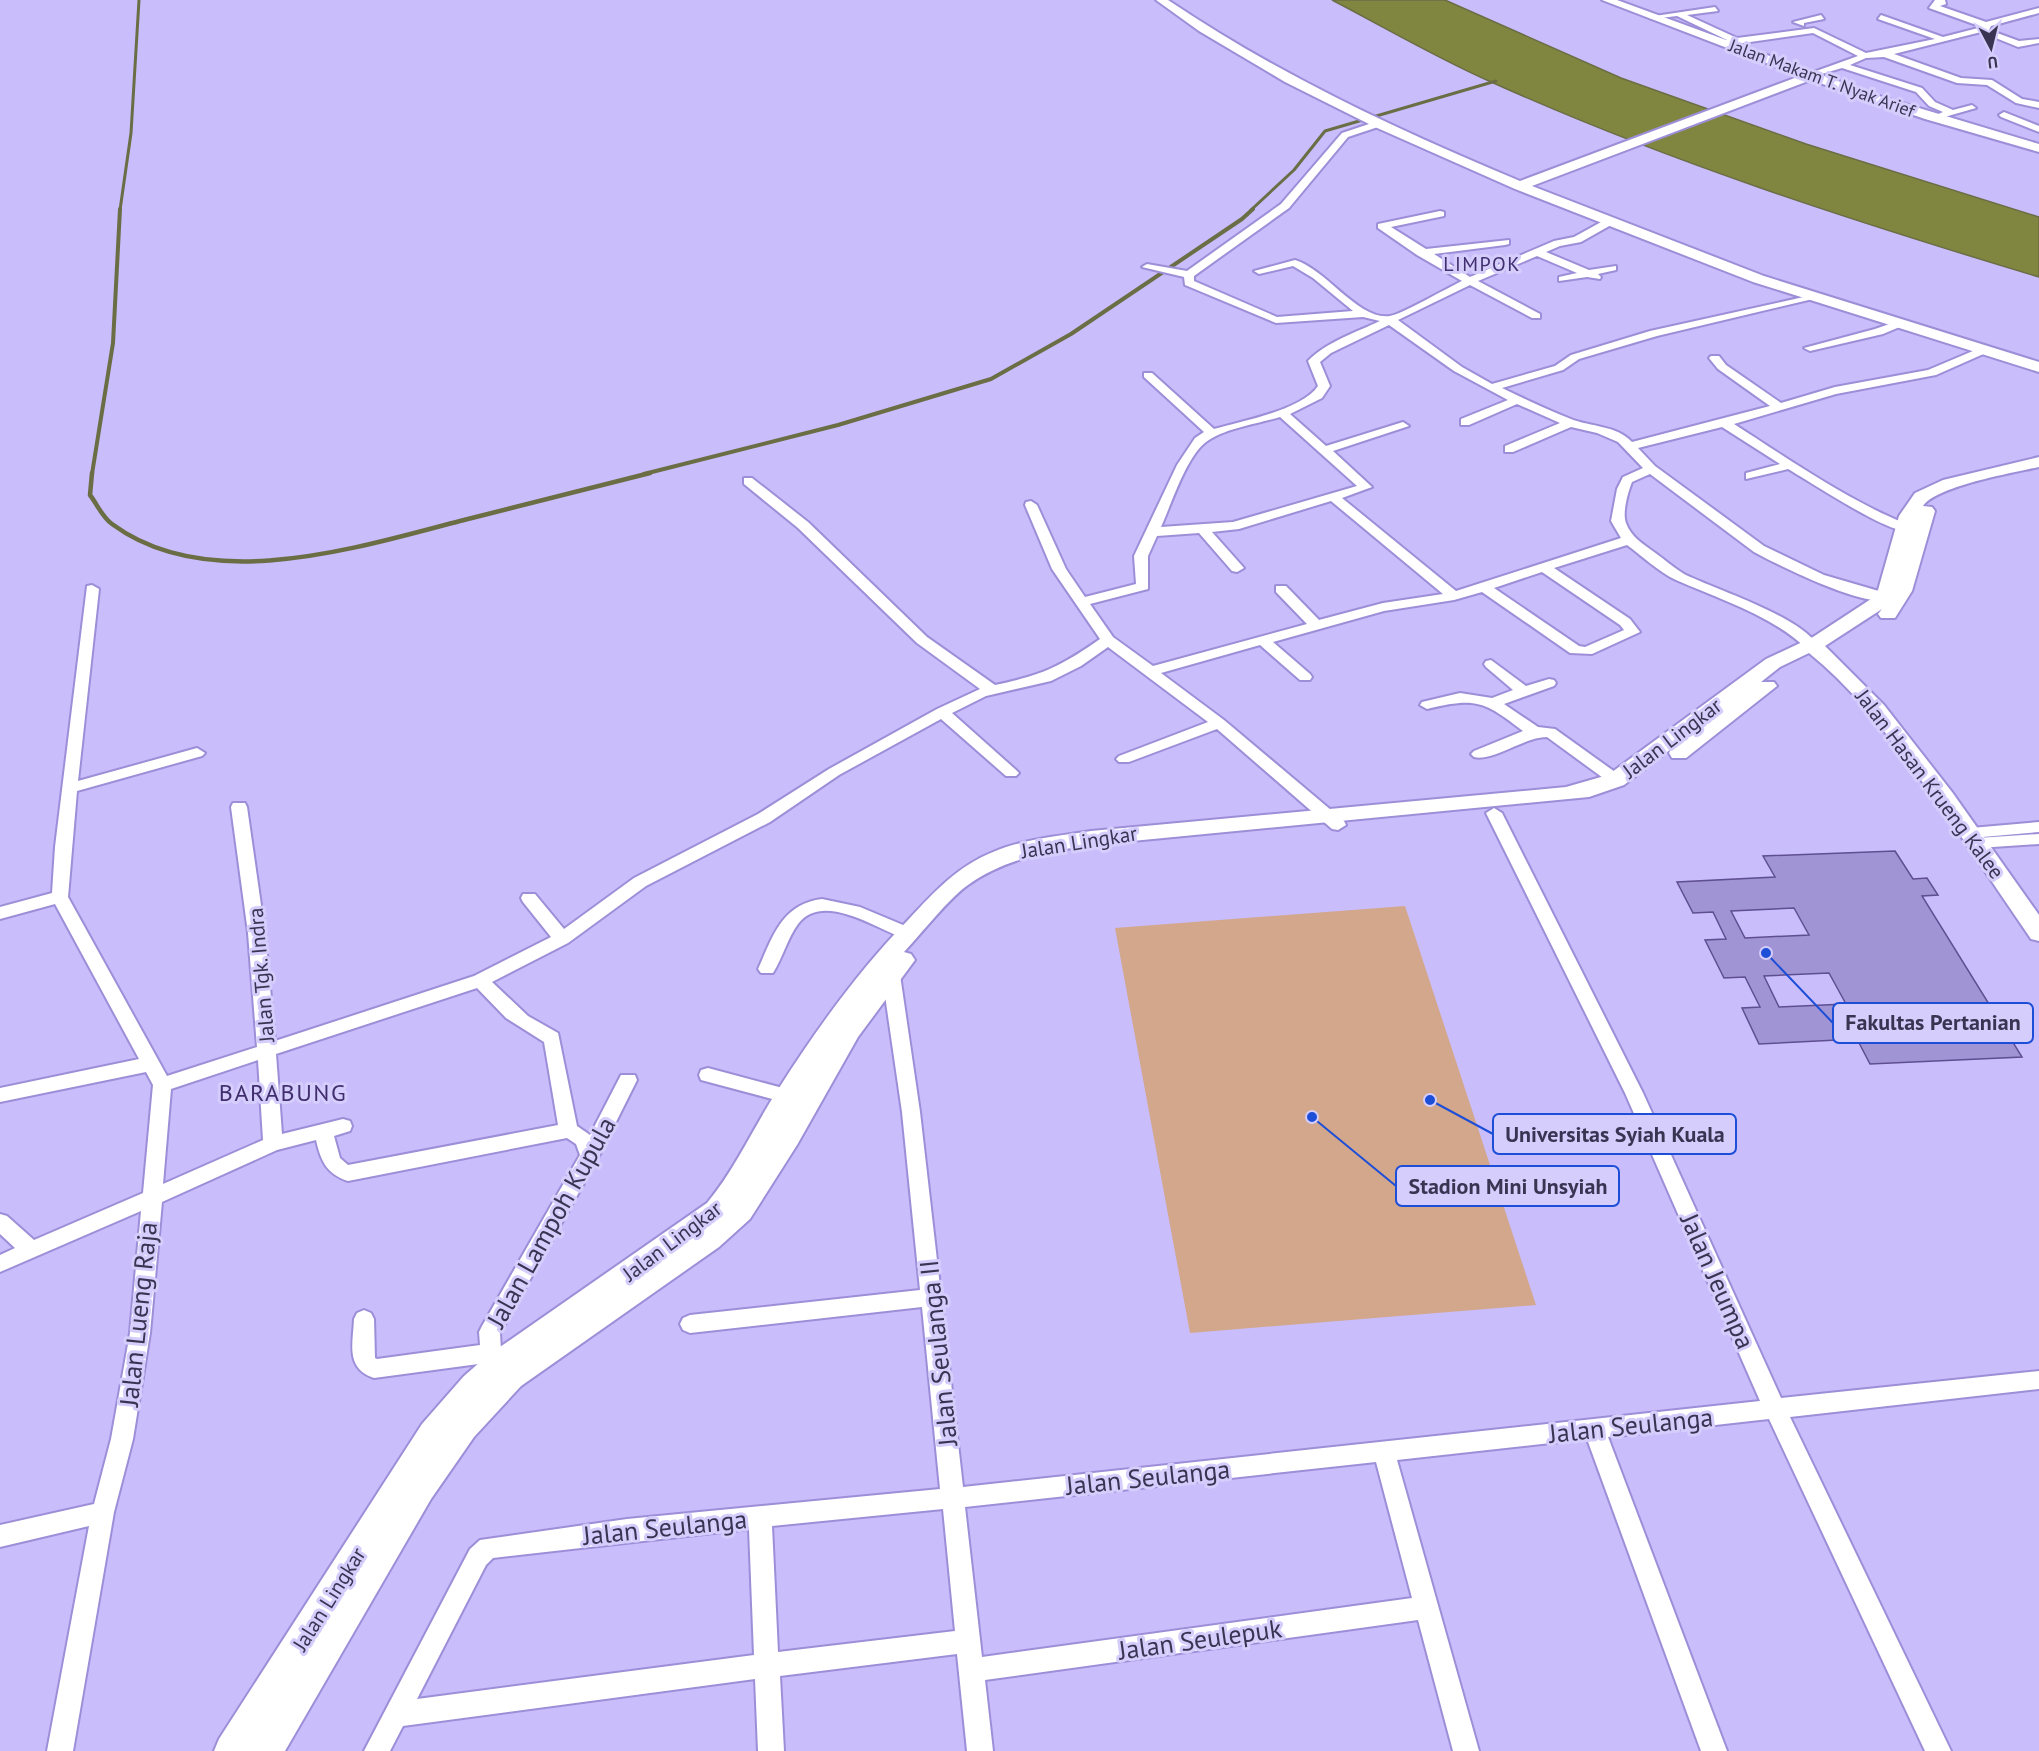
<svg xmlns="http://www.w3.org/2000/svg" width="2039" height="1751" font-family="'PT Sans',sans-serif">
	<rect width="100%" height="100%" fill="#c9bdfb"/>
	<path fill="#d3a78c" d="M1405 906 1536 1305 1190 1333 1115 928Z"/>
	<path fill="#80863f" stroke="#6b6d45" stroke-width="1.5" d="M1332 0H1445L1621 78 1806 144 2039 217V277C1856 222 1663 160 1489 81 1435 57 1384 27 1332 0Z"/>
	<g fill="none" stroke-linecap="round" stroke-linejoin="round">
		<g stroke="#6b6d45" stroke-width="3">
			<path d="M120 210 131 133 139 0"/>
			<path d="M1251 210 1294 170 1325 131 1496 81"/>
		</g>
		<g stroke="#6b6d45" stroke-width="4">
			<path d="M92 474 113 343 120 209"/>
			<path d="M644 474 838 425 991 379 1071 334 1242 219 1253 209"/>
		</g>
		<path stroke="#6b6d45" stroke-width="4.5" d="M92 473 90 495C97 504 102 517 112 524 208 595 356 548 460 521 524 505 587 489 650 473"/>
	</g>
	<path fill="#a094d4" stroke="#5f4f92" stroke-width="1.5" fill-rule="evenodd" d="M1895 851 1913 879 1927 878 1938 895 1922 896 1992 1009H2007L2019 1027 2004 1028 2022 1057 1870 1064 1857 1039 1759 1044 1742 1008 1760 1007 1745 977 1724 978 1705 940 1726 939 1713 912 1693 913 1677 882 1775 877 1763 856ZM1794 908 1809 935 1745 938 1731 911ZM1829 973 1846 1004 1779 1007 1764 976Z"/>
	<g fill="none" stroke-linecap="round" stroke-linejoin="round">
		<defs>
			<g id="street">
				<path d="M1935 0H1945L1946 4 1940 6 1986 22 2039 8V13L1991 26 1989 30 2019 41 2039 39V43L2018 47 1981 32 1894 54 1961 78 1992 80 2022 99 2039 102V108L2016 103 1987 85 1957 83 1884 57 1866 58 1850 65 1922 88 1935 102 1953 110 1972 105 1976 108 1941 118 1936 115 1943 112 1929 106 1916 92 1842 68 1808 78V74L1858 56 1813 33 1722 46 1719 41 1727 40 1677 16 1652 19 1648 17 1715 7 1718 11 1687 15 1737 38 1814 28 1866 53 1935 39 1878 19 1881 15 1943 37 1982 27 1929 8Z"/>
				<path d="M1821 15 1824 19 1804 23V26L1793 22Z"/>
				<path d="M2004 112 2039 126V132L2001 117 1999 115Z"/>
				<path d="M1378 121 1383 124 1381 126 1348 137 1289 208 1194 276V281L1277 317 1353 311 1313 278 1293 266 1259 274 1254 271 1295 260C1326 269 1359 321 1390 316 1402 314 1447 288 1462 281L1417 255 1378 228V224L1440 211 1444 212V216L1391 227 1426 249 1509 240V244L1505 245 1434 254 1470 277 1554 241 1574 237 1603 221H1611V225L1581 242 1560 246 1546 252 1589 270 1616 266V270L1598 274 1601 277 1600 279 1587 277 1559 281V277L1577 273 1537 256 1478 281 1540 314V318H1532L1470 285 1398 320 1462 367 1492 384 1555 366 1571 355 1650 331 1817 294V298L1657 336 1579 359 1563 370 1502 388C1525 399 1548 410 1571 419 1591 427 1616 425 1632 442L1770 406 1718 369 1709 358 1711 356H1719L1726 365 1781 403 1835 387 1928 370 1980 348H1988V352L1936 375 1836 394 1734 424C1787 458 1850 502 1909 525V531C1890 535 1809 481 1788 469L1746 479V473L1780 464 1722 427 1638 448 1655 466 1764 546 1824 575 1889 594V600C1862 607 1780 566 1754 552L1650 474 1632 482C1628 492 1622 513 1626 523 1631 537 1643 544 1654 552 1664 559 1674 568 1684 574 1719 591 1795 614 1818 645L1816 648H1806C1771 615 1719 599 1676 580 1659 572 1642 556 1627 545L1554 568 1630 619 1640 632 1592 654 1570 653 1482 592 1454 600 1384 611 1273 642 1310 674 1312 677 1310 680H1300L1260 645 1161 673 1224 720 1344 821 1346 825 1338 830 1332 829 1217 729 1129 762H1119L1116 759 1119 756 1208 722 1108 647 1081 666 1051 681 986 696 952 713 1016 770 1019 773 1016 776H1006L941 719 839 775 770 822 646 886 568 943 492 982 528 1016 558 1033 577 1126 590 1135 621 1075H635L637 1080 597 1160 500 1333 501 1350 515 1371 512 1378C498 1383 493 1373 486 1363L374 1378C345 1368 353 1344 354 1319L357 1313 364 1310 371 1313 374 1319 375 1358 377 1359 480 1345 479 1332 482 1326 580 1155 576 1144 567 1138 348 1181C327 1174 321 1162 316 1140L277 1150 162 1202 150 1333 133 1439 114 1512 73 1751H47L89 1526 0 1547V1525L94 1504 111 1439 130 1333 141 1211 0 1272V1255L15 1248 0 1234V1214L7 1216 34 1240 143 1193 153 1085 146 1072 0 1102V1088L139 1059 55 904 0 919V907L52 893 55 847 87 586 92 585 99 589 78 781 197 748 205 753 202 756 77 791 68 897 167 1076 257 1047 248 933 231 807 233 803H245L247 807 265 933 275 1041 474 976 551 937 523 902 521 898 523 894H535L564 929 634 878 758 814 829 769 937 709 980 689 917 643 798 528 744 484V478H752L808 522 927 637 995 685C1042 675 1060 667 1100 639L1052 569 1025 505 1026 502 1031 501 1037 505 1066 569 1085 597 1136 584 1134 556 1177 465 1195 438 1204 432 1144 377V373H1152L1214 429C1242 421 1302 410 1318 386L1308 361C1326 342 1357 332 1380 321L1363 317 1276 323 1185 285 1184 277 1142 267 1147 264 1187 271 1281 204 1342 133ZM1389 325 1454 371 1508 400 1461 419V425H1469L1517 404 1560 423 1505 446V452H1513L1571 427 1597 433 1618 442 1643 468 1623 477 1617 489 1611 521 1621 538 1456 591 1342 498 1372 487 1333 451 1409 426 1403 422 1326 446 1290 414 1322 398 1330 386 1320 362 1331 353ZM1280 417 1357 486 1233 522 1161 527C1171 505 1186 457 1206 442 1225 428 1257 424 1280 417ZM1331 501 1443 594 1383 603 1319 620 1286 586H1276V592L1307 624 1153 666 1113 637 1090 604 1148 589V556L1157 536 1199 533 1232 571 1237 572 1244 568 1212 532 1239 529ZM1542 572 1620 625 1624 630 1585 647 1579 646 1494 588ZM477 988 506 1018 544 1042 558 1125 348 1165 340 1158 334 1136 350 1131 352 1126 350 1121 343 1119 282 1134 276 1054ZM258 1060 263 1140 163 1184 171 1089Z"/>
				<path d="M1898 321 1904 324 1902 326 1883 334 1810 351 1804 348 1875 329Z"/>
				<path d="M1491 660 1526 686 1549 679 1554 680 1556 683 1554 686 1504 704 1538 727 1555 729 1622 777 1624 780 1622 783H1610L1547 737C1524 737 1493 762 1474 757L1471 754 1474 751 1523 731C1484 701 1476 697 1427 709L1420 705 1422 702 1460 693 1492 698 1513 690 1486 667 1484 664 1486 661Z"/>
				<path d="M1494 808 1502 813 1643 1093 1781 1398 2039 1371V1389L1790 1417 1951 1751H1925L1769 1419 1608 1437 1727 1751H1701L1587 1439 1397 1460 1479 1751H1453L1418 1620 985 1680 993 1751H967L957 1654 780 1676 784 1751H758L755 1679 403 1726 390 1751H364L470 1549 480 1540 627 1519 940 1489 922 1307 690 1333 683 1330 680 1324 683 1318 690 1315 920 1290 902 1112 881 968 884 964H896L899 968 920 1112 963 1487 1760 1401 1625 1093 1486 813ZM1376 1462 1412 1598 982 1657 965 1507ZM943 1509 955 1631 778 1652 772 1526ZM749 1529 754 1655 417 1699 486 1565 493 1558Z"/>
				<path d="M2039 822V832L1971 838 1963 833 1971 828Z"/>
				<path d="M2039 834V844L1978 848 1970 843 1978 838Z"/>
				<path d="M822 899 860 907 915 930 918 934 909 940C879 931 824 890 798 924 787 939 783 957 773 973H761L758 969C773 936 782 904 822 899Z"/>
				<path d="M708 1068 794 1091 796 1096 794 1101 787 1103 701 1080 699 1075 701 1070Z"/>
			</g>
			<g id="secondary">
				<path d="M1156 0H1168C1279 75 1398 130 1520 181L1800 76 1602 0H1617L1879 96 2039 144V152L1925 119 1811 80 1532 186 1764 276 2039 362V372L1753 282 1515 189 1375 127 1285 82 1199 31Z"/>
				<path d="M2039 457V467C2013 473 1937 486 1923 506L1932 507 1935 511 1912 591 1895 618H1881L1878 614 1882 609 1825 646 1884 705 1952 792 2039 915V941L2031 939C1992 882 1954 824 1913 769 1882 727 1850 686 1809 653L1780 667 1761 682H1774L1777 686 1686 758H1672L1669 753 1671 749 1624 785 1589 797 1091 845C1047 852 1006 858 968 885 948 899 922 933 904 952L911 954 915 960 858 1037 797 1145 750 1219 719 1247 521 1386 474 1437 431 1499 285 1751H214L219 1739 422 1424 464 1376 487 1356 707 1203C736 1168 754 1126 779 1088 818 1027 859 970 909 919 935 891 958 866 993 852 1024 839 1058 836 1091 831L1566 787 1608 775 1766 659 1813 637 1871 599 1878 590 1899 516 1915 493 1943 480Z"/>
			</g>
		</defs>
		<use href="#street" stroke="#9d8ed8" stroke-width="4"/>
		<use href="#secondary" stroke="#9d8ed8" stroke-width="4"/>
		<use href="#street" fill="#fff" fill-rule="evenodd"/>
		<use href="#secondary" fill="#fff" fill-rule="evenodd"/>
	</g>
	<g text-anchor="middle" dominant-baseline="central" stroke-width="6" stroke-linejoin="round" paint-order="stroke">
		<g font-size="18" fill="#3a3453" stroke="#d5cdfc">
			<text transform="translate(1822 78) rotate(20)">Jalan Makam T. Nyak Arief</text>
		</g>
		<g font-size="20" letter-spacing="1.5" fill="#402e6e" stroke="#d5cdfc">
			<text x="1482" y="264">LIMPOK</text>
		</g>
		<g font-size="21" fill="#3a3453" stroke="#d5cdfc">
			<text transform="translate(1672 738) rotate(-37)">Jalan Lingkar</text>
			<text transform="translate(1930 784) rotate(53)">Jalan Hasan Krueng Kalee</text>
			<text transform="translate(1079 842) rotate(-9)">Jalan Lingkar</text>
			<text transform="translate(261 975) rotate(-95)">Jalan Tgk. Indra</text>
			<text transform="translate(672 1241) rotate(-37)">Jalan Lingkar</text>
			<text transform="translate(329 1599) rotate(-58)">Jalan Lingkar</text>
		</g>
		<g font-size="24" letter-spacing="1.5" fill="#402e6e" stroke="#d5cdfc">
			<text x="283" y="1092">BARABUNG</text>
		</g>
		<g font-size="26" fill="#3a3453" stroke="#d5cdfc">
			<text transform="translate(551 1222) rotate(-61)">Jalan Lampoh Kupula</text>
			<text transform="translate(1718 1281) rotate(66)">Jalan Jeumpa</text>
			<text transform="translate(138 1314) rotate(-84)">Jalan Lueng Raja</text>
			<text transform="translate(938 1353) rotate(-96)">Jalan Seulanga II</text>
			<text transform="translate(1631 1425) rotate(-6)">Jalan Seulanga</text>
			<text transform="translate(1148 1477) rotate(-6)">Jalan Seulanga</text>
			<text transform="translate(665 1527) rotate(-6)">Jalan Seulanga</text>
			<text transform="translate(1200 1639) rotate(-8)">Jalan Seulepuk</text>
		</g>
	</g>
	<path fill="none" stroke="#1d4ed8" stroke-width="2" d="M1766 953L1833 1023M1430 1100L1493 1134M1312 1117L1396 1186"/>
	<g fill="#1d4ed8" stroke="#d5cdfc" stroke-width="2">
		<circle cx="1766" cy="953" r="6"/>
		<circle cx="1430" cy="1100" r="6"/>
		<circle cx="1312" cy="1117" r="6"/>
	</g>
	<g fill="#d5cdfc" stroke="#1d4ed8" stroke-width="2">
		<rect x="1833" y="1003" width="200" height="40" rx="6"/>
		<rect x="1493" y="1114" width="243" height="40" rx="6"/>
		<rect x="1396" y="1166" width="223" height="40" rx="6"/>
	</g>
	<g font-size="22" text-anchor="middle" font-weight="bold" fill="#3a3453">
		<text x="1933" y="1030">Fakultas Pertanian</text>
		<text x="1615" y="1142">Universitas Syiah Kuala</text>
		<text x="1508" y="1194">Stadion Mini Unsyiah</text>
	</g>
	<g transform="translate(1991 48) rotate(173)" stroke="#d5cdfc" stroke-width="4.5" paint-order="stroke">
	<path d="M0-4.5L10 22L0 15L-10 22Z" fill="#3a3453"/>
	<text y="-9" font-size="16" font-weight="bold" text-anchor="middle" fill="#3a3453">U</text>
	</g>
</svg>
